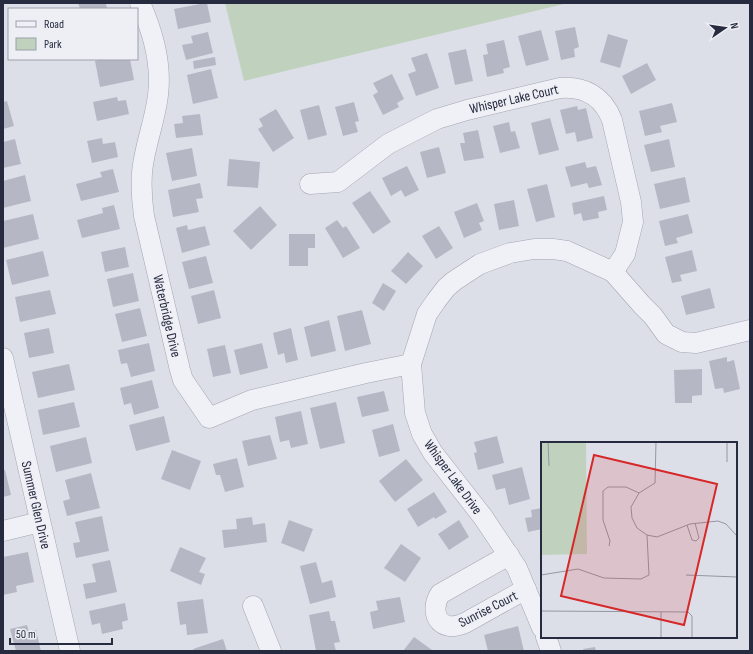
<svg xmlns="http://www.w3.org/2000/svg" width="753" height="654" font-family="'Sofia Sans Condensed',sans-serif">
	<rect width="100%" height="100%" fill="#dddfe8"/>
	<path fill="#c0d2be" d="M225 3H568L244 81Z"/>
	<g fill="#b5b8c4">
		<path d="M78 3H106L107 9H80Z"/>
		<path d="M205 3H207L211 22 178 29 174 9Z"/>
		<path d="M575 27 579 47 574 49 575 57 561 60 555 31Z"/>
		<path d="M541 30 549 60 526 66 518 36Z"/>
		<path d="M208 32 213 53 186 60 182 45 193 43 191 36Z"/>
		<path d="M608 34 628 40 620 68 600 62Z"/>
		<path d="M504 40 510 67 503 69 504 73 487 77 483 55 488 54 486 44Z"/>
		<path d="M466 49 473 81 455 85 448 53Z"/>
		<path d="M427 53 439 88 416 96 408 74 416 71 411 58Z"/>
		<path d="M215 57 216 65 194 69 193 61Z"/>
		<path d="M102 59H130L134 80 100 87 95 61Z"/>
		<path d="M647 63 656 80 631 94 622 76Z"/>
		<path d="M211 69 218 98 193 104 187 75Z"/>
		<path d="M392 74 404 99 397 103 399 107 383 115 373 95 378 92 373 83Z"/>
		<path d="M117 97 118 101 126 100 129 114 97 121 93 102Z"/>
		<path d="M7 101 14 126 3 129V102Z"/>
		<path d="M354 102 359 121 355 122 358 132 343 136 335 107Z"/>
		<path d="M672 103 677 122 660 126 662 132 645 136 639 111Z"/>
		<path d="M319 105 327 135 308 140 300 110Z"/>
		<path d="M577 106 578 110 586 108 593 138 577 142 575 132 566 134 560 110Z"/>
		<path d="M276 109 294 138 273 152 258 129 263 126 259 119Z"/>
		<path d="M200 114 203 135 176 138 174 124 183 123 182 116Z"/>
		<path d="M550 118 559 150 539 155 531 123Z"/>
		<path d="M509 122 511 132 515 131 520 148 500 153 493 126Z"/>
		<path d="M478 130 484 158 464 161 460 143H465L463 133Z"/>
		<path d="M102 138 103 144 115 142 118 157 92 163 87 141Z"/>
		<path d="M15 139 21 164 3 168V142Z"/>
		<path d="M669 139 675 167 651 172 644 145Z"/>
		<path d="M439 147 446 173 427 178 420 152Z"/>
		<path d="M192 148 197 176 172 181 166 153Z"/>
		<path d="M229 159 260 162 258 188 227 186Z"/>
		<path d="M585 162 587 168 596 166 602 185 589 188 587 183 571 187 565 167Z"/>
		<path d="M407 166 419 190 405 197 401 190 391 196 382 178Z"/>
		<path d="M113 169 119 192 81 201 76 184 102 177 100 172Z"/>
		<path d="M25 175 31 201 3 208V181Z"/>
		<path d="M685 177 690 202 660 209 654 184Z"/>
		<path d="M200 183 203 198 196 199 199 212 173 217 168 190Z"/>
		<path d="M547 184 555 217 536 222 527 189Z"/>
		<path d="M370 191 391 222 373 234 352 203Z"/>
		<path d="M604 196 607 210 598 212 599 218 583 221 581 213 574 215 572 203Z"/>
		<path d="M514 200 519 226 499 230 494 204Z"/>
		<path d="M477 203 484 221 479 223 482 230 464 238 454 212Z"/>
		<path d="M114 205 120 229 82 238 77 220 103 213 102 208Z"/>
		<path d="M260 206 277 225 251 250 233 231Z"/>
		<path d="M33 214 39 239 3 248V221Z"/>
		<path d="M688 214 693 233 676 238 678 243 665 246 659 221Z"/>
		<path d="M337 220 343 228 346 226 360 248 343 258 325 228Z"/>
		<path d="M187 225 188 230 205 226 210 245 182 253 176 228Z"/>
		<path d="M439 226 453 248 436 259 422 236Z"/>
		<path d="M289 234H315V248H308V266H289Z"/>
		<path d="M125 247 129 267 105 272 101 252Z"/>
		<path d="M692 250 697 271 680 275 682 281 672 283 665 257Z"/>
		<path d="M43 251 49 276 12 285 6 260Z"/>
		<path d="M408 252 423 266 406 284 391 271Z"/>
		<path d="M206 256 213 283 189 289 182 262Z"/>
		<path d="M133 273 139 301 113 307 107 279Z"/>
		<path d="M383 283 396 291 384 311 372 303Z"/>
		<path d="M710 288 715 308 686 315 681 296Z"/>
		<path d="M50 290 56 314 20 322 15 297Z"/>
		<path d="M214 290 221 318 198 324 191 296Z"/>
		<path d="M140 308 147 336 122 342 115 314Z"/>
		<path d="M362 310 371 344 345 351 337 316Z"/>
		<path d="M329 320 336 351 311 357 304 327Z"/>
		<path d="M49 328 54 353 29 358 24 333Z"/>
		<path d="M291 328 298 360 286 363 284 353 278 355 273 333Z"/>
		<path d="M149 343 155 371 131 377 127 363 121 364 118 350Z"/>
		<path d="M262 343 268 368 240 375 234 350Z"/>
		<path d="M225 345 231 373 213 377 207 349Z"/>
		<path d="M727 357V362L734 360 740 389 724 393 723 388 715 389 709 361Z"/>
		<path d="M69 364 75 390 38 398 32 372Z"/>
		<path d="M702 369V395L692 396V403H675L674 370Z"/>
		<path d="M152 380 159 408 134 415 131 403 124 405 120 388Z"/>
		<path d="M384 391 389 411 362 417 357 397Z"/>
		<path d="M74 402 80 427 43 435 38 410Z"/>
		<path d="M336 402 345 443 320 449 310 408Z"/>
		<path d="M301 411 308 444 291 448 289 440 280 442 275 417Z"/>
		<path d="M164 416 170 442 136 451 129 425Z"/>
		<path d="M393 424 400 451 379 457 372 430Z"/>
		<path d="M270 435 277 459 248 466 242 441Z"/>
		<path d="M497 436 504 463 478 470 474 453 477 452 474 442Z"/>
		<path d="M86 437 92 463 56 472 50 446Z"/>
		<path d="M172 450 201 461 190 490 161 479Z"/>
		<path d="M237 458 244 487 225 492 220 475H216L213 464Z"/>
		<path d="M406 459 423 480 395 502 379 481Z"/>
		<path d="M522 467 530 499 509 505 505 488 496 490 492 475Z"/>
		<path d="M3 470H5L11 495 3 497Z"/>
		<path d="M91 473 100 508 67 516 63 501 70 499 65 480Z"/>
		<path d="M434 492 447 512 435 519 434 517 418 527 407 509Z"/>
		<path d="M542 508V529L528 532 525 518 532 517 531 510Z"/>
		<path d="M102 516 109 551 76 558 73 543 80 542 75 522Z"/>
		<path d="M252 517 253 525 265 523 267 542 224 548 222 530 237 529 236 519Z"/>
		<path d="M289 520 313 529 304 552 281 543Z"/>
		<path d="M459 520 469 537 449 550 438 534Z"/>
		<path d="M401 544 421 558 405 582 384 568Z"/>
		<path d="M180 547 206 558 199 572 205 574 201 585 170 571Z"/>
		<path d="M28 552 34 582 16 586 17 592 3 595V557Z"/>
		<path d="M110 560 117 592 86 599 83 584 96 582 92 564Z"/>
		<path d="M316 562 322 583 332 580 336 597 310 604 300 566Z"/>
		<path d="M400 597 405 622 373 629 370 612 378 610 376 601Z"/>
		<path d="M203 599 208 633 187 635 186 624 180 625 177 602Z"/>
		<path d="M125 603 128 620 122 622 123 629 102 634 100 623 92 625 89 611Z"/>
		<path d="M329 611 331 621H335L340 642 334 643 336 651H316L309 615Z"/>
		<path d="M27 625 29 632 36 630 41 651H16L10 629Z"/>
		<path d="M518 626 524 651H488L484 635Z"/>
		<path d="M414 637 432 650 431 651H403Z"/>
		<path d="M223 639 227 651H194L193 649Z"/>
		<path d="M595 647 596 651H584L583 649Z"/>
	</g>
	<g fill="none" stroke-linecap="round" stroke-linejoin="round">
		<defs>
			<g id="minor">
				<path d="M140 3C153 32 162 63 158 95 155 122 144 147 142 173 141 187 142 202 144 216L180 370 183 380 209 418 252 400 366 373 411 364"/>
				<path d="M310 184 338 182 388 144 437 119 467 110 560 88C584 86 603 96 612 120L631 202 633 222 625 254 613 272"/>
				<path d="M3 358 70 651"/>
				<path d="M3 531 40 522"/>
				<path d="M509 555 440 594C433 605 433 623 449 626 454 627 460 625 465 623L526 589"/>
				<path d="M253 606 271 651"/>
				<path d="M542 628 517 568 483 517 433 453 422 434 415 413 411 364 427 314 436 301 446 288 454 281 480 264 510 253 534 249H553L567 251 613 272 642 305 653 316 666 334 682 342 696 343 750 330"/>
				<path d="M546 637 551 651"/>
			</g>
		</defs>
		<use href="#minor" stroke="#a2a5b2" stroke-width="21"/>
		<use href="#minor" stroke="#f0f1f6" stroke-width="20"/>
	</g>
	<g text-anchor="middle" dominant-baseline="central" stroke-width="3" stroke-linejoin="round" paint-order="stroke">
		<g font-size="14" fill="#262b3f" stroke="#edeff5">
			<text transform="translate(514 99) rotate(-13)">Whisper Lake Court</text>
			<text transform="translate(167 316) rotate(77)">Waterbridge Drive</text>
			<text transform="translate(453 477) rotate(54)">Whisper Lake Drive</text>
			<text transform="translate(36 505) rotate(77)">Summer Glen Drive</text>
			<text transform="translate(488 609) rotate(-27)">Sunrise Court</text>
		</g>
	</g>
	<g transform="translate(541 442)">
		<rect width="196" height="196" fill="#dddfe8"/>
		<path d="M0 0H45L46 112 0 113Z" fill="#c0d2be"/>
		<path fill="none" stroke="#9497a4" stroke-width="1" d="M7 0 8 24M115 0 114 41 98 51 90 65 91 76 96 86 106 93 116 95 149 82 177 79 185 82 196 94M186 20V0M146 83 151 98 155 99 158 96 154 81M68 104 69 99 62 78V49L67 45H85L98 51M0 133 37 127 63 136 100 137 108 133 106 93M145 133 196 135M0 169 147 170 151 174V196M120 170V196"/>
		<path fill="#d62828" fill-opacity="0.15" stroke="#d62828" stroke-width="2" d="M53 13 176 42 143 183 20 154Z"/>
		<rect width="196" height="196" fill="none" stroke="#262b3f" stroke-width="2"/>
	</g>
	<rect width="753" height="654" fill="none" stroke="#262b3f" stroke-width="8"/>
	<rect x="8" y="8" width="130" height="52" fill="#edeff5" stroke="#9da1ac"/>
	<rect x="16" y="21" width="20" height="6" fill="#f0f1f6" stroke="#9da1ac"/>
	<text x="44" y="28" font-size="12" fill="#262b3f">Road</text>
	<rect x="16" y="38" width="20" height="12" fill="#c0d2be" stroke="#9da1ac"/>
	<text x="44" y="48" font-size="12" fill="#262b3f">Park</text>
	<g transform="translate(725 28) rotate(77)" stroke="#edeff5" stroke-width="3" paint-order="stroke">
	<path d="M0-3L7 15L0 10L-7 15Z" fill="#262b3f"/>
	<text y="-6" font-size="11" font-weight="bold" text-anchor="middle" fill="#262b3f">N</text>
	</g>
	<path d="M10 638v6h102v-6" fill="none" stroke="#262b3f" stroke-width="2"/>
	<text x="16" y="638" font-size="12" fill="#262b3f" stroke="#edeff5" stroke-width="3" paint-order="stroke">50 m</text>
</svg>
